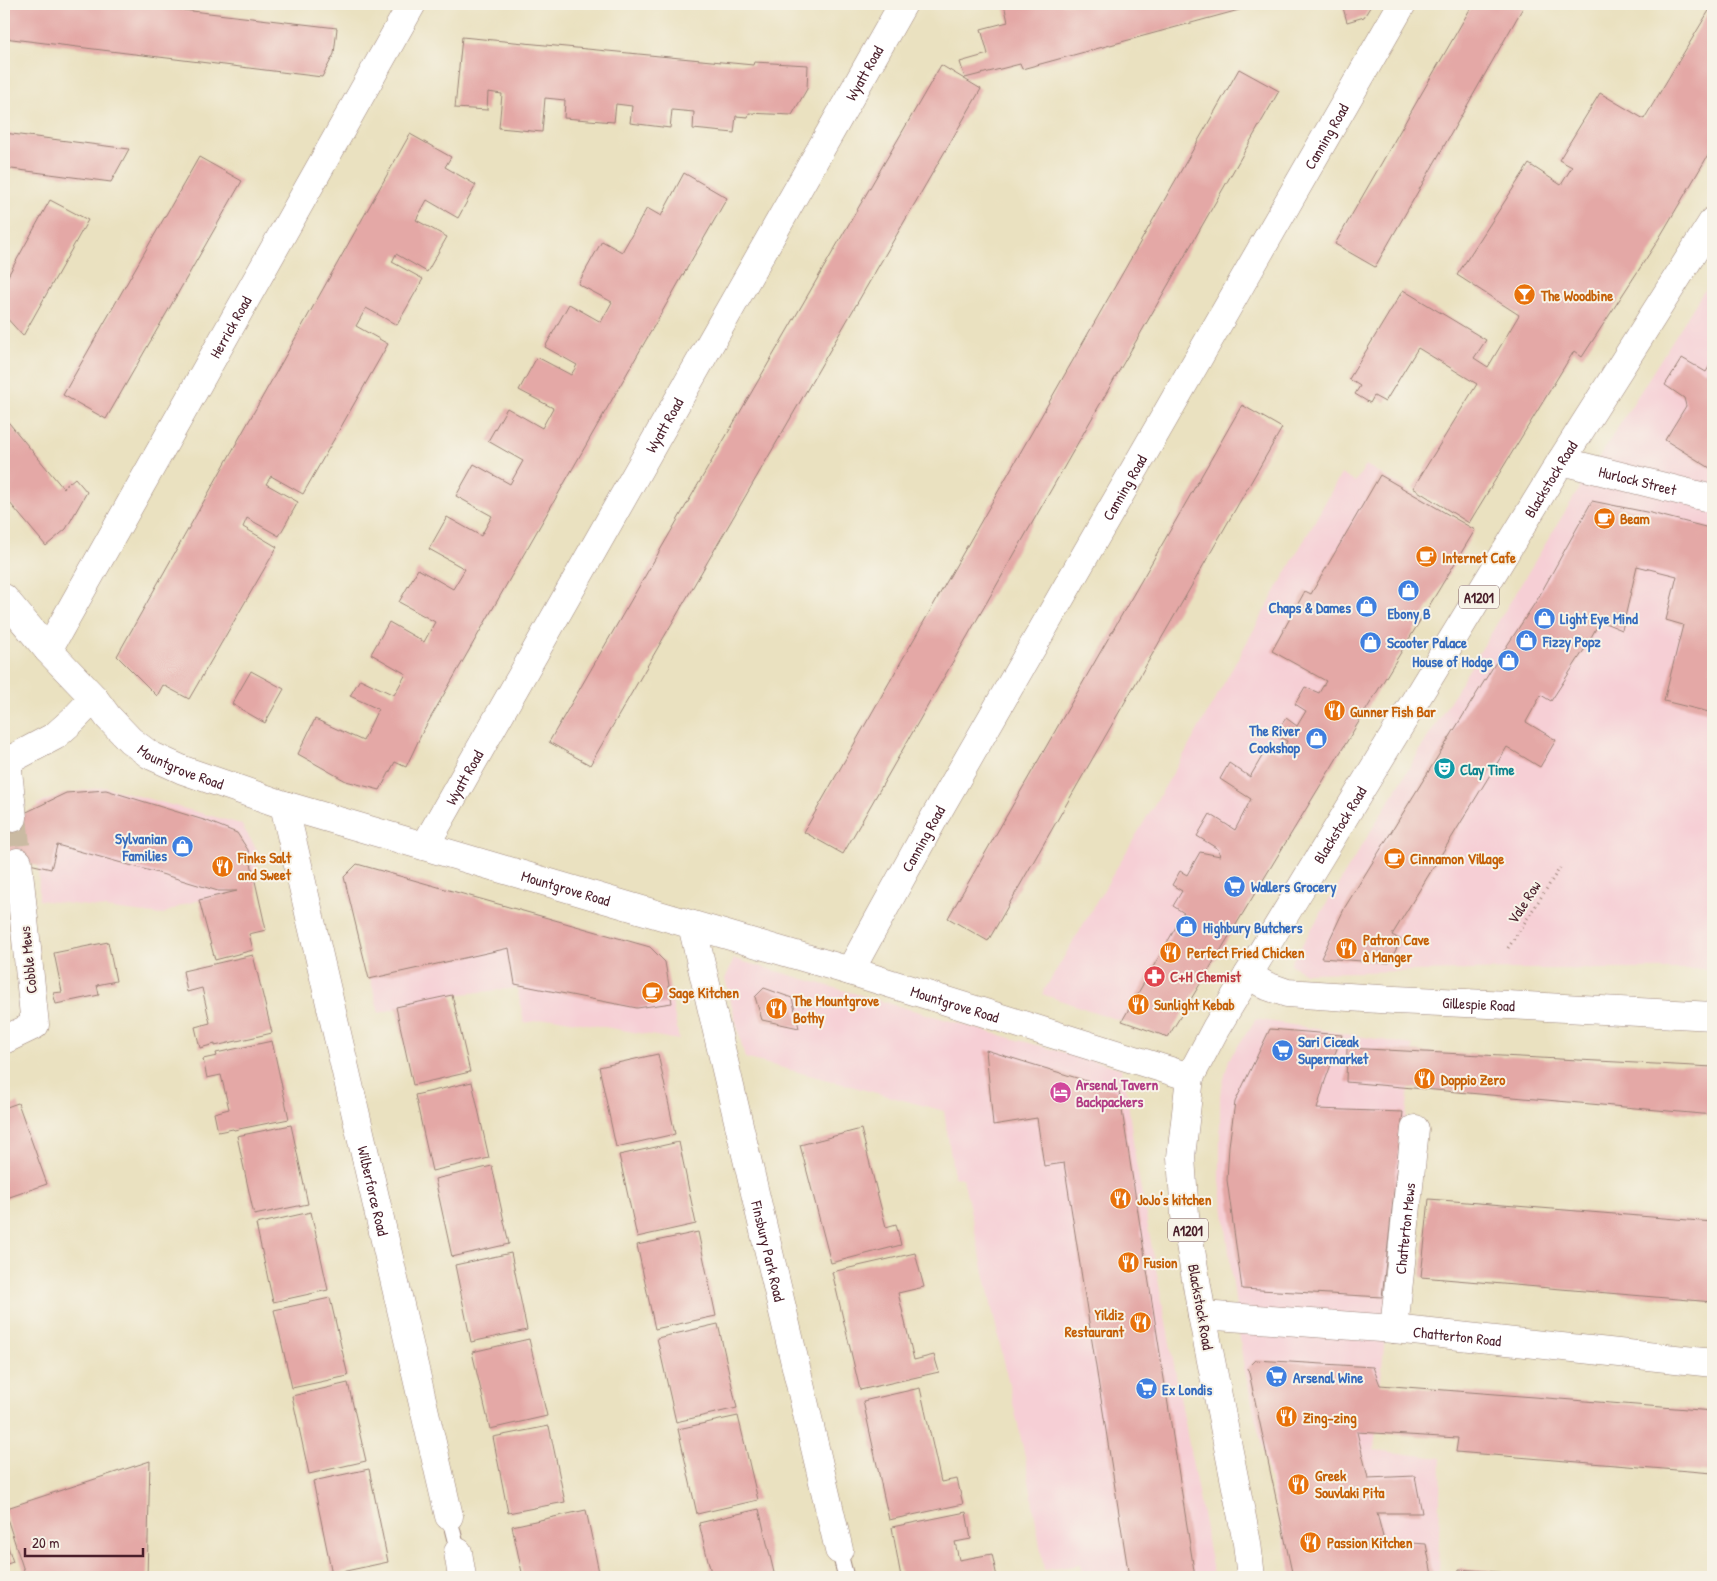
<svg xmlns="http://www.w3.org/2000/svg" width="1717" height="1581" font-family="'Patrick Hand',sans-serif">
	<rect width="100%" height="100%" fill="#f7f3e8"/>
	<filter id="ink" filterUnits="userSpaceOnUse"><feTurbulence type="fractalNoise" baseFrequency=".02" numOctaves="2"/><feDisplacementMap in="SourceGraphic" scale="10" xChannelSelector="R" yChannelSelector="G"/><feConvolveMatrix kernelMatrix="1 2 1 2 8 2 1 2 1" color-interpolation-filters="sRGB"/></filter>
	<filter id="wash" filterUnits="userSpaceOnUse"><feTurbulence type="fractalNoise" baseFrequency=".0096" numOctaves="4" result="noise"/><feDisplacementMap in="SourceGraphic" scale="20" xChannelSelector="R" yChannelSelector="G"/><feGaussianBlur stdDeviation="1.12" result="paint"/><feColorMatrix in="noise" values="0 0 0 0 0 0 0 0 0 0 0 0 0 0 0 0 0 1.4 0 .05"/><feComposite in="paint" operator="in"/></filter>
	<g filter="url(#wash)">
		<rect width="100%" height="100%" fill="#eae1c0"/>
		<g fill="#f6cfd5">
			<path d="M1713 276V969H1520L1305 973 1290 964 1566 510Z"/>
			<path d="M1366 465 1475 530 1168 1037 1042 994 1186 751 1341 474 1355 482Z"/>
			<path d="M105 787 241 824 258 851 256 886 185 904 161 915 39 900 37 804 66 793Z"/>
			<path d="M357 864 650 947 665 962 679 1040 553 1018 524 1023 517 988 452 995 379 1013 344 877Z"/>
			<path d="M734 959 1000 1035 1121 1068 1126 1087 1136 1163 1214 1577H1083L1081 1565 1044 1570 1025 1457 963 1178 954 1177 944 1111 745 1058 725 979Z"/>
			<path d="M1256 1019 1413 1045 1374 1450 1441 1458 1438 1577H1292L1243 1363 1220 1181V1095L1229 1059Z"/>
		</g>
		<g id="blocks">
			<g fill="#e4a8a6">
				<path d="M4 4H132L337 28 334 54 322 77 4 38Z"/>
				<path d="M1004 4H1261L1022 69 1020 64 965 78 960 62 988 54 981 29 1008 22Z"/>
				<path d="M1342 4H1372L1364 17 1347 22Z"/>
				<path d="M1473 4H1525L1375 267 1335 244Z"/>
				<path d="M1713 4V147L1655 245 1582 357 1574 351 1469 523 1413 488 1477 384 1418 348 1385 402 1374 396 1370 403 1355 394 1360 386 1349 379 1403 290 1486 340 1474 358 1488 367 1519 315 1457 275 1529 164 1561 185 1572 167 1559 160 1600 93 1644 119Z"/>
				<path d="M462 37 753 65 754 62 808 65 807 89 792 115 749 113 748 117 736 116 734 133 693 129 694 112 672 110 670 128 630 123 632 106 616 104 614 122 564 118 565 100 545 98 542 132 499 128 502 94 488 92 487 110 455 108Z"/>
				<path d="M941 65 981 89 590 765 549 742Z"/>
				<path d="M1239 69 1279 91 843 854 804 832Z"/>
				<path d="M4 133 83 143 129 149 111 182 4 168Z"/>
				<path d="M410 134 451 157 445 167 476 185 458 218 427 200 416 220 447 237 427 272 396 254 392 262 423 279 397 325 366 308 356 326 388 344 303 494 271 476 266 484 298 502 279 536 247 518 243 527 277 547 189 699 163 685 157 696 117 656Z"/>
				<path d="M199 157 242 181 106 419 63 395Z"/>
				<path d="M684 173 727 198 423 731 406 767 395 762 380 790 346 781 298 754 315 719 363 741 378 709 350 696 360 679 394 695 406 674 371 654 389 622 424 642 435 622 399 602 418 569 453 589 465 569 429 549 447 517 481 536 492 516 456 496 474 464 510 484 523 461 488 441 507 408 542 428 553 408 519 390 537 357 571 375 577 365 545 347 569 304 601 322 612 302 578 284 602 241 622 252 647 208 661 216Z"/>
				<path d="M50 200 88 220 23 336 4 315V283Z"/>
				<path d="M1682 358 1706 372 1713 360V462L1710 468 1665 440 1686 406 1684 398 1665 385Z"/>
				<path d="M1242 405 1282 428 988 941 948 918Z"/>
				<path d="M4 417 63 488 75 478 87 492 66 529 46 546 4 496Z"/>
				<path d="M1380 475 1475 530 1168 1037 1122 1021 1184 913 1173 906 1182 891 1172 885 1180 871 1187 875 1200 852 1220 856 1218 849 1197 836 1210 814 1235 830 1251 799 1220 779 1229 763 1250 777 1268 746 1281 754 1287 741 1275 734 1286 718 1297 726 1306 711 1295 704 1305 687 1319 693 1326 681 1272 651 1305 591 1311 594Z"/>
				<path d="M1592 501 1651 513 1713 529V713L1664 701 1683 625 1666 620 1677 576 1637 566 1622 630 1600 621 1584 650 1551 701 1541 695 1526 722 1556 740 1540 767 1507 747 1392 935 1401 940 1389 963 1321 958 1345 907 1493 667 1537 600Z"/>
				<path d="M251 671 284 689 265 723 232 704Z"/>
				<path d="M106 790 207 821 237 833 248 850 266 930 249 934 253 950 215 960 199 900 237 891H218L158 873 57 845 51 869 4 858V823L66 793Z"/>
				<path d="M357 864 650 947 665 962 672 1003 637 1008 515 984 509 948 369 979 344 877Z"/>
				<path d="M108 942 116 981 97 985 99 995 56 1004 53 993 62 992 54 953Z"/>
				<path d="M253 955 272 1033 215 1046V1044L200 1048 195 1027 210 1023 202 988 187 992 183 971Z"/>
				<path d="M764 988 792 998 799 1028 762 1020 755 997Z"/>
				<path d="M452 995 470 1072 413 1085 396 1007Z"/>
				<path d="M1270 1029 1342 1035 1325 1081 1317 1109 1403 1112 1382 1297 1242 1289 1227 1180 1229 1146 1235 1102Z"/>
				<path d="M272 1041 289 1119 234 1130 233 1129 218 1132 214 1113 229 1109 221 1075 207 1078 203 1059 217 1056 216 1053Z"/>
				<path d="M1347 1048 1713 1067V1115L1346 1082Z"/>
				<path d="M986 1050 1119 1091 1195 1577H1129L1064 1163 1044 1166 1037 1118 993 1125Z"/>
				<path d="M658 1054 675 1134 616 1147 599 1067Z"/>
				<path d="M472 1082 489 1158 432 1171 415 1095Z"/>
				<path d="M18 1103 47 1184 4 1199V1108Z"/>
				<path d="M291 1125 308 1204 254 1215 237 1136Z"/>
				<path d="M861 1129 886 1227 896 1224 901 1245 831 1263 800 1145Z"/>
				<path d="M679 1142 696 1224 637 1237 619 1155Z"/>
				<path d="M492 1166 509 1244 452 1257 435 1179Z"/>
				<path d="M1429 1199 1713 1222V1302L1421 1277Z"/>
				<path d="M311 1212 328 1290 273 1302 256 1224Z"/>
				<path d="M698 1232 716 1316 655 1329 637 1245Z"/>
				<path d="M511 1253 527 1330 471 1342 455 1265Z"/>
				<path d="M915 1253 924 1287 898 1293 900 1301 914 1360 934 1355 939 1372 860 1390 832 1272Z"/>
				<path d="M330 1298 348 1376 292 1388 274 1310Z"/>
				<path d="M718 1324 737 1408 676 1422 657 1338Z"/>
				<path d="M529 1339 547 1416 490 1429 472 1352Z"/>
				<path d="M1256 1360 1373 1367 1380 1385 1713 1411V1473L1456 1452 1458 1438 1357 1432 1368 1478 1415 1476 1422 1513H1377L1384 1541 1426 1544 1432 1575H1371L1372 1577H1293L1248 1368Z"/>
				<path d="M348 1383 366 1461 309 1474 292 1396Z"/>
				<path d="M920 1388 941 1482 957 1479 963 1504 889 1520 863 1401Z"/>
				<path d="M738 1416 758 1500 697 1514 678 1429Z"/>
				<path d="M549 1426 565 1502 508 1513 493 1437Z"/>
				<path d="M150 1461 147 1577H26L4 1509Z"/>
				<path d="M369 1469 388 1562 332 1574 313 1481Z"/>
				<path d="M759 1509 775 1577H712L699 1523Z"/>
				<path d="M586 1510 600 1577H523L512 1526Z"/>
				<path d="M966 1512 971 1539 955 1542 959 1560 992 1554 997 1577H901L892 1527Z"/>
				<path d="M4 1534 13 1562 4 1565Z"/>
				<path d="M1459 1569 1545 1576V1577H1458Z"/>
			</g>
		</g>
	</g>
	<g filter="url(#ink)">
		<use href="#blocks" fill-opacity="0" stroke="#9a8076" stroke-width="1"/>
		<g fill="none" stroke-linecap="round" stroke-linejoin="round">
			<path stroke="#cabaa2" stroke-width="28" stroke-dasharray="28 14" stroke-linecap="butt" d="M13 818 18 862"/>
			<defs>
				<g id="lane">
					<path d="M449 1516 458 1552"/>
					<path d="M839 1550 846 1577"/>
				</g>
				<g id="street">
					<path id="s1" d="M1561 461 1713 499"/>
					<path id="s2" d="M48 650 412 4"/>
					<path d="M7 761 13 818"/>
					<path d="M4 763 55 736 74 719 94 698"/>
					<path id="s3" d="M284 805 449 1516"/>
					<path id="s4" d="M425 846 903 4"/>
					<path id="s5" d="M692 925 839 1550"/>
					<path id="s6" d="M850 971 933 820 1402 4"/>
					<path id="s7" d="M1248 975 1267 986 1287 993 1395 1000 1488 1004 1713 1016"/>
					<path d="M4 1040 35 1025 18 862"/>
					<path id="s8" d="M1202 1315 1394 1329 1713 1363"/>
					<path id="s9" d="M1394 1329 1415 1129"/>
					<path d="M458 1552 462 1577"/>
				</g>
				<g id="secondary">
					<path id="s10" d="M4 598 48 650 94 698 108 717 130 740 150 755 183 770 284 805 850 971 1190 1077"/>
				</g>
				<g id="primary">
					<path id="s11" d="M1251 1577 1247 1543 1202 1315 1185 1215 1181 1157 1190 1077 1216 1028 1248 975 1561 461 1713 221"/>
				</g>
			</defs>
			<use href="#lane" stroke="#9a8076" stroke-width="17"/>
			<use href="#street" stroke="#9a8076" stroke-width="29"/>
			<use href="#secondary" stroke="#9a8076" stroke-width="29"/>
			<use href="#primary" stroke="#9a8076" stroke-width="29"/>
			<path stroke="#9a8076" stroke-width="3" stroke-dasharray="1 4" stroke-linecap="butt" d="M1508 948 1560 868"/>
			<use href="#lane" stroke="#fff" stroke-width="15"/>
			<use href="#street" stroke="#fff" stroke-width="28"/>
			<use href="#secondary" stroke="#fff" stroke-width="28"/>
			<use href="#primary" stroke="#fff" stroke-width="28"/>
		</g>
	</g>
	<defs>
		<symbol id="bar-disc" viewBox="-11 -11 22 22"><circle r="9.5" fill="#e8710a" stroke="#f7f3e8"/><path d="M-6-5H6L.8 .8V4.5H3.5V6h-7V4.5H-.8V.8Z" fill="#fff"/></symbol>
		<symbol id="cafe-disc" viewBox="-11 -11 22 22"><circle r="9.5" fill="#e8710a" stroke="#f7f3e8"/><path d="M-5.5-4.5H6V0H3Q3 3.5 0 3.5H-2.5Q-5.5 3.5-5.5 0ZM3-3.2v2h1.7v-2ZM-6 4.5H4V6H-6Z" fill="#fff"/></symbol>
		<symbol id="shop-disc" viewBox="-11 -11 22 22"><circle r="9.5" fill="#3f7fe0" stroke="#f7f3e8"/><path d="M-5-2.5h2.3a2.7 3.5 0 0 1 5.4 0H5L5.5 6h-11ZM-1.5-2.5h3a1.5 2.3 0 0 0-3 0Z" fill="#fff"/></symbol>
		<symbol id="restaurant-disc" viewBox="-11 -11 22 22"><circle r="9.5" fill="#e8710a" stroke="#f7f3e8"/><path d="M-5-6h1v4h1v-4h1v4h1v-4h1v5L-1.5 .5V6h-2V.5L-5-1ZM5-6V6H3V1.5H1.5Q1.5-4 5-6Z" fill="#fff"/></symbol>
		<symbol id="theatre-disc" viewBox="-11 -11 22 22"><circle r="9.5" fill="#0f9aa8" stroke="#f7f3e8"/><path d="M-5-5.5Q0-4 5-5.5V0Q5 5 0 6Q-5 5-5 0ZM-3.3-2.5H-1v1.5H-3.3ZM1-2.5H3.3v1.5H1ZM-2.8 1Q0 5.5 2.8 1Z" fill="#fff"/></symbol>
		<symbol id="supermarket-disc" viewBox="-11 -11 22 22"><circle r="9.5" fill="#3f7fe0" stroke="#f7f3e8"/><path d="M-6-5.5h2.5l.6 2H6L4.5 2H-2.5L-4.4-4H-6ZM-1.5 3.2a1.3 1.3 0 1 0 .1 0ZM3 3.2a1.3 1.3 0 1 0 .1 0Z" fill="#fff"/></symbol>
		<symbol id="pharmacy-disc" viewBox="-11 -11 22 22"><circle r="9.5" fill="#e0444e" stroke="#f7f3e8"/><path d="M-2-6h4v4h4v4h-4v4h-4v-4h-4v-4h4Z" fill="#fff"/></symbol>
		<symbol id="hotel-disc" viewBox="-11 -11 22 22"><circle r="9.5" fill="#d1479c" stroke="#f7f3e8"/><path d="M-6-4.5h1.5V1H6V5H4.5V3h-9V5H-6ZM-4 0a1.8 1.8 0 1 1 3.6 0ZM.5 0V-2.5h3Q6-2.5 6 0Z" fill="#fff"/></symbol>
	</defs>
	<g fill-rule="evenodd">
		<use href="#bar-disc" x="1512" y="282" width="25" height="25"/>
		<use href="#cafe-disc" x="1592" y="506" width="25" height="25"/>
		<use href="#cafe-disc" x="1414" y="544" width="25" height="25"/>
		<use href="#shop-disc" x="1396" y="578" width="25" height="25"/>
		<use href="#shop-disc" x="1354" y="594" width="25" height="25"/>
		<use href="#shop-disc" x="1532" y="606" width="25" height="25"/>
		<use href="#shop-disc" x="1514" y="628" width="25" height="25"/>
		<use href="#shop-disc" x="1358" y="630" width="25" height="25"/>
		<use href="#shop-disc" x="1496" y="648" width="25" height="25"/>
		<use href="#restaurant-disc" x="1322" y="698" width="25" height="25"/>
		<use href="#shop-disc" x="1304" y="726" width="25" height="25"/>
		<use href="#theatre-disc" x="1432" y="756" width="25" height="25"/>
		<use href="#shop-disc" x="170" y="834" width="25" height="25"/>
		<use href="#cafe-disc" x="1382" y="846" width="25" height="25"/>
		<use href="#restaurant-disc" x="210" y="854" width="25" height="25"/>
		<use href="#supermarket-disc" x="1222" y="874" width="25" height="25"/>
		<use href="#shop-disc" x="1174" y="914" width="25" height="25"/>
		<use href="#restaurant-disc" x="1334" y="936" width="25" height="25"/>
		<use href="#restaurant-disc" x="1158" y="940" width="25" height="25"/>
		<use href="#pharmacy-disc" x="1142" y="964" width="25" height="25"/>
		<use href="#cafe-disc" x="640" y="980" width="25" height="25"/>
		<use href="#restaurant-disc" x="1126" y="992" width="25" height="25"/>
		<use href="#restaurant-disc" x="764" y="996" width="25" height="25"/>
		<use href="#supermarket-disc" x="1270" y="1038" width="25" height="25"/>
		<use href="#restaurant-disc" x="1412" y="1066" width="25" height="25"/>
		<use href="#hotel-disc" x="1048" y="1080" width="25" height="25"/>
		<use href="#restaurant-disc" x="1108" y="1186" width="25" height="25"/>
		<use href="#restaurant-disc" x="1116" y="1250" width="25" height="25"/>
		<use href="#restaurant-disc" x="1128" y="1310" width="25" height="25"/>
		<use href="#supermarket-disc" x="1264" y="1364" width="25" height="25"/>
		<use href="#supermarket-disc" x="1134" y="1376" width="25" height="25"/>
		<use href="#restaurant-disc" x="1274" y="1404" width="25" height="25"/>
		<use href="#restaurant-disc" x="1286" y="1472" width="25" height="25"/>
		<use href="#restaurant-disc" x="1298" y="1530" width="25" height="25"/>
	</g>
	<g text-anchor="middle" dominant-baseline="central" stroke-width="4" stroke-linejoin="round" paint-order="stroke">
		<g fill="#f7f3e8" stroke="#7e5f64" stroke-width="1">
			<rect x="1459" y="585.5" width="40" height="23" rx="4"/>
			<rect x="1168" y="1218.5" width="40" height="23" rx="4"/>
		</g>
		<g font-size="14" font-weight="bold" fill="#4a1f2b">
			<text x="1479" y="597">A1201</text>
			<text x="1188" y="1230">A1201</text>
		</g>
		<g font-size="15" fill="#4a1f2b" stroke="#f7f3e8">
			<text stroke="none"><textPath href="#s4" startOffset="889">Wyatt Road</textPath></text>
			<text stroke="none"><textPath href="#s6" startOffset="961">Canning Road</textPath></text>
			<text stroke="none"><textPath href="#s2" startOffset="371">Herrick Road</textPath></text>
			<text stroke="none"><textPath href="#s4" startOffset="484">Wyatt Road</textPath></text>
			<text stroke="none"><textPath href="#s11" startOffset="1205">Blackstock Road</textPath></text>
			<text stroke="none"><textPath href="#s1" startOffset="79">Hurlock Street</textPath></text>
			<text stroke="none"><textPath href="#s6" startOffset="556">Canning Road</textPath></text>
			<text stroke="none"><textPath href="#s10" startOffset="248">Mountgrove Road</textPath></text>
			<text stroke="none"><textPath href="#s4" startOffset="79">Wyatt Road</textPath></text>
			<text stroke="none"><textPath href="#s11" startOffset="800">Blackstock Road</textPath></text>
			<text stroke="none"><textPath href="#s6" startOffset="151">Canning Road</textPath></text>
			<text stroke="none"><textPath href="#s10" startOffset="652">Mountgrove Road</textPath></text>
			<text transform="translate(1524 902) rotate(-57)">Vale Row</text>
			<text transform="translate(28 960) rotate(-96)">Cobble Mews</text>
			<text stroke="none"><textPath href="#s10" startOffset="1058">Mountgrove Road</textPath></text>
			<text stroke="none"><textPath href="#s7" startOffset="235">Gillespie Road</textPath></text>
			<text stroke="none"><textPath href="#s3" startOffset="396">Wilberforce Road</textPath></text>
			<text stroke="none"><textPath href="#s9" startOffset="101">Chatterton Mews</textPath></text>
			<text stroke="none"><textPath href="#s5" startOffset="335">Finsbury Park Road</textPath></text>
			<text transform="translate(1201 1307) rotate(80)">Blackstock Road</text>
			<text stroke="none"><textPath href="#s8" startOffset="256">Chatterton Road</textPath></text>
		</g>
		<g font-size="15" font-weight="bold" fill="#c56008" stroke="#f7f3e8" text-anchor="start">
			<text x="1541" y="295">The Woodbine</text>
			<text x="1620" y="518">Beam</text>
			<text x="1442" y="557">Internet Cafe</text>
			<text x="1350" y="711">Gunner Fish Bar</text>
			<text x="238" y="857">Finks Salt<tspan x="238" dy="17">and Sweet</tspan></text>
			<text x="1410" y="858">Cinnamon Village</text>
			<text x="1363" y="939">Patron Cave<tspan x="1363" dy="17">à Manger</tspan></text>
			<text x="1187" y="952">Perfect Fried Chicken</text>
			<text x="669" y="992">Sage Kitchen</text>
			<text x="793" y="1000">The Mountgrove<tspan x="793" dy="17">Bothy</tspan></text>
			<text x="1154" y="1004">Sunlight Kebab</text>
			<text x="1441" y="1079">Doppio Zero</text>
			<text x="1137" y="1199">JoJo's kitchen</text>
			<text x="1144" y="1262">Fusion</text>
			<text x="1124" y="1314" text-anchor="end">Yildiz<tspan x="1124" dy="17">Restaurant</tspan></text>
			<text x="1303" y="1417">Zing-zing</text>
			<text x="1315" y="1475">Greek<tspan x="1315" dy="17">Souvlaki Pita</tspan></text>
			<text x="1327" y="1542">Passion Kitchen</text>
		</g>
		<g font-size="15" font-weight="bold" fill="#366cbe" stroke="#f7f3e8" text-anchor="start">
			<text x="1351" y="607" text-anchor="end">Chaps &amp; Dames</text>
			<text x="1409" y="613" text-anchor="middle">Ebony B</text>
			<text x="1560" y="618">Light Eye Mind</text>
			<text x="1543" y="641">Fizzy Popz</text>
			<text x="1387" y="642">Scooter Palace</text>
			<text x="1493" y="661" text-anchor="end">House of Hodge</text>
			<text x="1300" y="730" text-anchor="end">The River<tspan x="1300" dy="17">Cookshop</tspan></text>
			<text x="167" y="838" text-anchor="end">Sylvanian<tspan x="167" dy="17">Families</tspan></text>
			<text x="1251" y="886">Wallers Grocery</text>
			<text x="1203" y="927">Highbury Butchers</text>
			<text x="1298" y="1041">Sari Ciceak<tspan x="1298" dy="17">Supermarket</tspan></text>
			<text x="1293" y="1377">Arsenal Wine</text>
			<text x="1162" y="1389">Ex Londis</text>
		</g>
		<g font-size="15" font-weight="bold" fill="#0d838f" stroke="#f7f3e8" text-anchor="start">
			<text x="1460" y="769">Clay Time</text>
		</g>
		<g font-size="15" font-weight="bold" fill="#be3a42" stroke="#f7f3e8" text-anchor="start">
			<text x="1170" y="976">C+H Chemist</text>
		</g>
		<g font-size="15" font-weight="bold" fill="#b23c85" stroke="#f7f3e8" text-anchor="start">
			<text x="1076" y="1084">Arsenal Tavern<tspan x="1076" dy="17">Backpackers</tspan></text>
		</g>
	</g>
	<rect width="1717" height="1581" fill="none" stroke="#f7f3e8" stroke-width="20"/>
	<path d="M25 1548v8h118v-8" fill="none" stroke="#4a1f2b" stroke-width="2.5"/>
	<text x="32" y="1548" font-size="15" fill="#4a1f2b" stroke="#f7f3e8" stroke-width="4" paint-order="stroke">20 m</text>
</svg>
